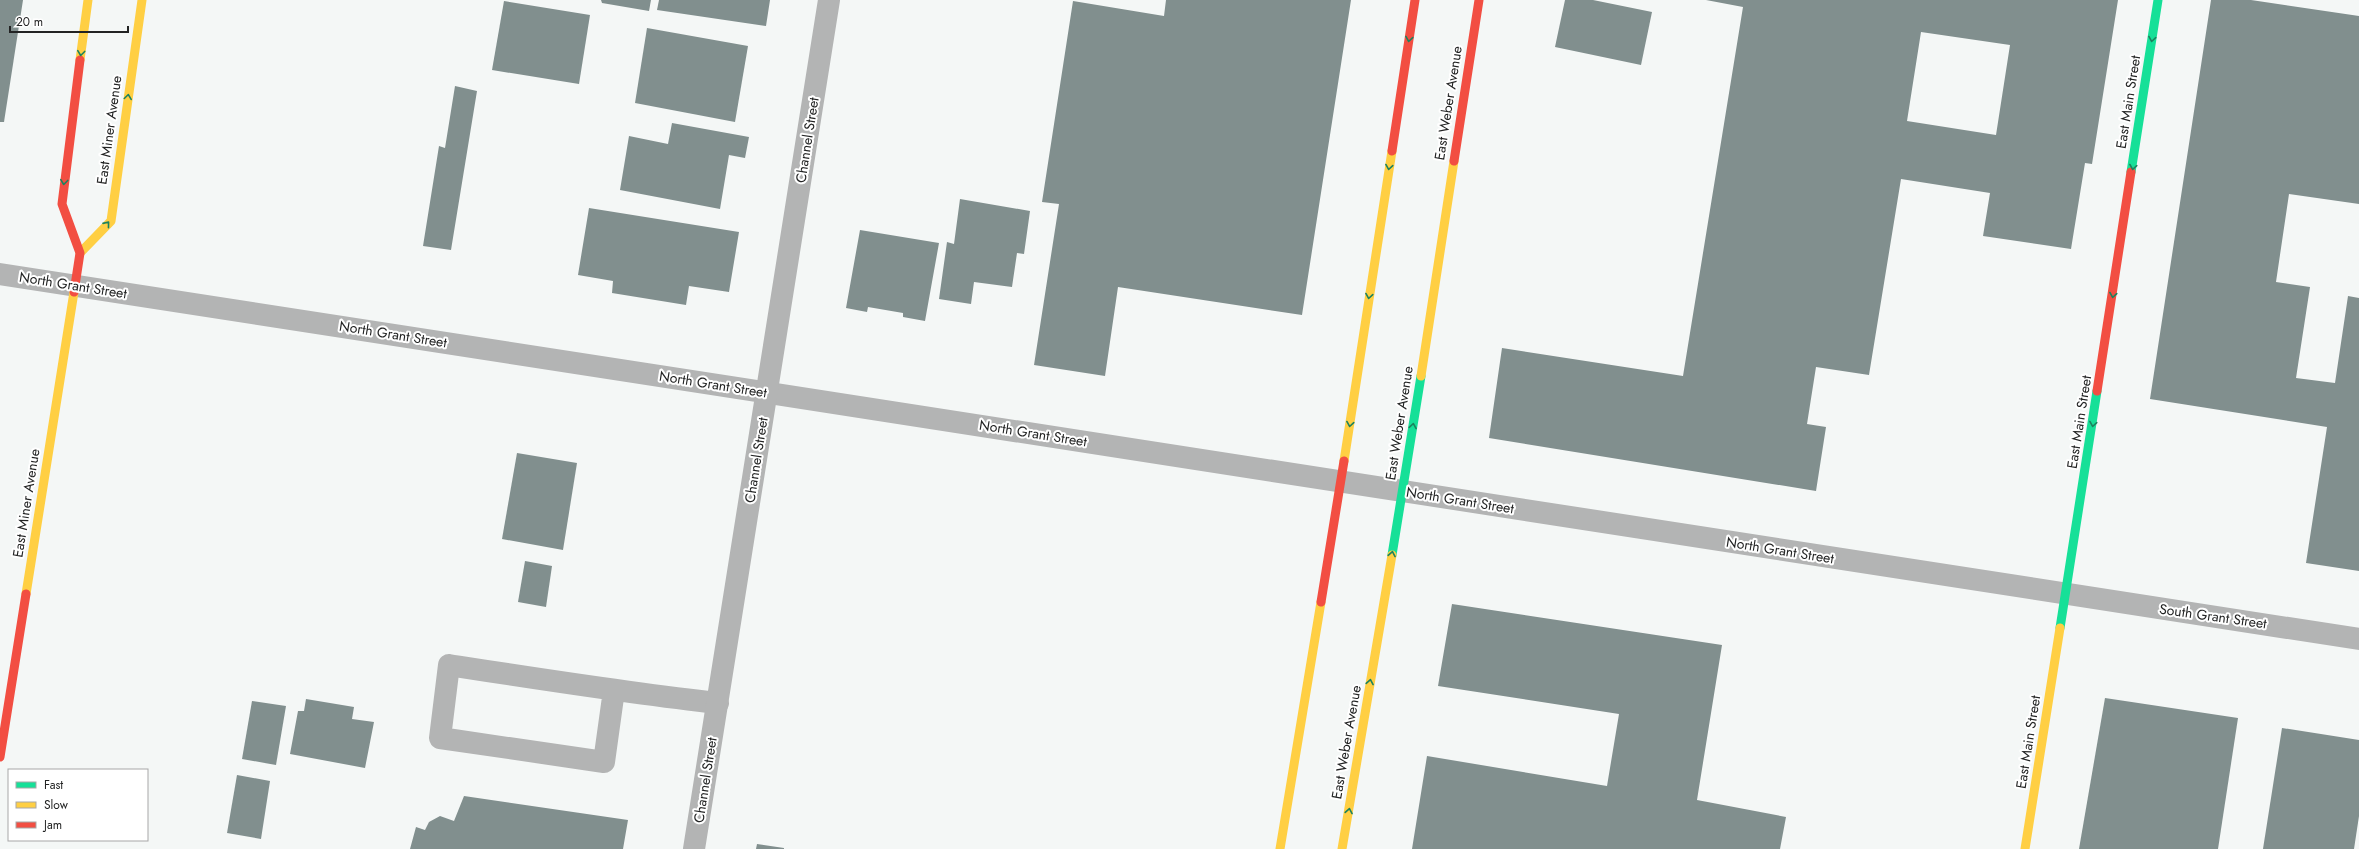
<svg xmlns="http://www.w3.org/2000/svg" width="2359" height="849" font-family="Jost,sans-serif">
	<rect width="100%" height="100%" fill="#f4f7f6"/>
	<g fill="#818f8e" fill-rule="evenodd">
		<path d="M0 0H23L4 122H0Z"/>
		<path d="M601 0H651L649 11 602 3Z"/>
		<path d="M659 0H770L766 26 657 10Z"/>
		<path d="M1166 0H1351L1302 315 1118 287 1105 376 1034 365 1059 204 1042 202 1073 1 1164 16Z"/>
		<path d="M1565 0H1593L1652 12 1641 65 1555 47Z"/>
		<path d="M1706 0H2118L2092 164 2085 163 2071 249 1983 236 1990 193 1901 179 1869 375 1816 367 1807 424 1826 427 1816 491 1489 438 1502 348 1683 376 1743 7ZM1921 32 2010 45 1996 135 1907 121Z"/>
		<path d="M2211 0H2251L2359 16V204L2289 194 2276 282 2310 287 2296 378 2335 383 2348 296 2359 298V571L2306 563 2327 427 2150 399Z"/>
		<path d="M504 1 590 15 579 84 492 70Z"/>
		<path d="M647 28 748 46 735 122 635 103Z"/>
		<path d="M455 86 477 91 451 250 423 246 439 146 445 148Z"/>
		<path d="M672 123 749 137 745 158 729 155 720 209 620 190 629 136 668 144Z"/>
		<path d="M960 199 1030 211 1024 254 1017 253 1012 287 974 282 971 304 939 299 947 242 954 244Z"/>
		<path d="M589 208 739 232 729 292 689 286 686 305 612 293 613 281 578 275Z"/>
		<path d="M860 230 939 243 925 321 903 317V313L868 307 867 312 846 308Z"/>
		<path d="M517 453 577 463 563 550 502 539Z"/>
		<path d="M525 561 552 566 546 607 518 602Z"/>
		<path d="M1452 604 1722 645 1697 800 1786 817 1780 849H1412L1427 756 1607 786 1619 714 1438 686Z"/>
		<path d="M2105 698 2238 718 2218 849H2079Z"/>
		<path d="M306 699 354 707 352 719 374 722 365 768 290 754 298 711H304Z"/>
		<path d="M252 701 286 706 276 765 242 759Z"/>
		<path d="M2282 728 2359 740V816L2354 849H2263Z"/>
		<path d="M237 775 270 781 261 839 227 833Z"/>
		<path d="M464 796 628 820 623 849H410L416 827 425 830 429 822 440 816 454 821Z"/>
		<path d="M757 844 784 848V849H756Z"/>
	</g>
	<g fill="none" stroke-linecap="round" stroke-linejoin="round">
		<path stroke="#b3b4b4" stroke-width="22" d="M614 690 604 762 440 738 449 665C539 679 628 693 718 703"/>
		<g stroke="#b3b4b4" stroke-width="22">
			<path d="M0 274 2359 639"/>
			<path d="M694 849 829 0"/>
		</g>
		<g stroke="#16e098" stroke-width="9">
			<path d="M2131 172 2158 0"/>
			<path d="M1392 555 1421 376"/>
			<path d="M2060 628 2097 391"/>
		</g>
		<g stroke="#ffcf43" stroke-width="9">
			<path d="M80 60 88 0"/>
			<path d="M80 253 111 221 142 0"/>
			<path d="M1421 376 1454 161"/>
			<path d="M1344 461 1392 151"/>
			<path d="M26 594 74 292"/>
			<path d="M1280 849 1321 602"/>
			<path d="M1342 849 1392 555"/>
			<path d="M2025 849 2060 628"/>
		</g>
		<g stroke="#f24e42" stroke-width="9">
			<path d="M1392 151 1415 0"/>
			<path d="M1454 161 1479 0"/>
			<path d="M74 292 80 253 62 204 80 60"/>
			<path d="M2097 391 2131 172"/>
			<path d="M1321 602 1344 461"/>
			<path d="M0 757 26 594"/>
		</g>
	</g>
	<defs><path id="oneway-chevron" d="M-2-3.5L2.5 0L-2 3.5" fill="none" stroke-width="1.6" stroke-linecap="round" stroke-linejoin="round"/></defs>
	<g stroke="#1c825e">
		<use href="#oneway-chevron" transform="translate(1409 39) rotate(99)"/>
		<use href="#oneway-chevron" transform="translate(2152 39) rotate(99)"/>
		<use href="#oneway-chevron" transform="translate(81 53) rotate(97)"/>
		<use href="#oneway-chevron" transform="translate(128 97) rotate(-82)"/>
		<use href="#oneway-chevron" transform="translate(1389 167) rotate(99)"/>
		<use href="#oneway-chevron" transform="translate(2133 167) rotate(99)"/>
		<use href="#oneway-chevron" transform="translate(64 182) rotate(97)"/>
		<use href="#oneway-chevron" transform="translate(107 224) rotate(-51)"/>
		<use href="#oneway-chevron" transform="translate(2113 295) rotate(99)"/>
		<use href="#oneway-chevron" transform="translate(1369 296) rotate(99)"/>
		<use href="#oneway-chevron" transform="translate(1350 424) rotate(99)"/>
		<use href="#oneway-chevron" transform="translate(2093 424) rotate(99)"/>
		<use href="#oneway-chevron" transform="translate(1413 426) rotate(-81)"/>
		<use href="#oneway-chevron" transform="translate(1392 554) rotate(-80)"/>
		<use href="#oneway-chevron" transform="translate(1370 682) rotate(-80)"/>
		<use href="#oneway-chevron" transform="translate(1349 811) rotate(-80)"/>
	</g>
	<g text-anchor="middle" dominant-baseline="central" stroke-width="4" stroke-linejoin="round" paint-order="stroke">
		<g font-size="14" fill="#222323" stroke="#fff">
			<text transform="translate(2128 102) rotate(-81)">East Main Street</text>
			<text transform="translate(1448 103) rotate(-81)">East Weber Avenue</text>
			<text transform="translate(109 130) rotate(-82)">East Miner Avenue</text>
			<text transform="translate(807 140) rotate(-81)">Channel Street</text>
			<text transform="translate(73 285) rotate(9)">North Grant Street</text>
			<text transform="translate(393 334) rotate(9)">North Grant Street</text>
			<text transform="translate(713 384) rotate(9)">North Grant Street</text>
			<text transform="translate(2079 422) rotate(-81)">East Main Street</text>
			<text transform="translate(1399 423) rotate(-81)">East Weber Avenue</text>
			<text transform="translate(1033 433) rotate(9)">North Grant Street</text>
			<text transform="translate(756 460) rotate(-81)">Channel Street</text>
			<text transform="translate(1460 500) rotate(9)">North Grant Street</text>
			<text transform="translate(26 503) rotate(-81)">East Miner Avenue</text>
			<text transform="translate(1780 550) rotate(9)">North Grant Street</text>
			<text transform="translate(2213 616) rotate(8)">South Grant Street</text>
			<text transform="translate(1346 742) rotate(-80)">East Weber Avenue</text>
			<text transform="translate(2028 742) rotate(-81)">East Main Street</text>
			<text transform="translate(705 780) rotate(-81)">Channel Street</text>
		</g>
	</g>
	<rect x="8" y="769" width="140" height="72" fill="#ffffff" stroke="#a7a7a7"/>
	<rect x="16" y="782" width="20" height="6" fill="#16e098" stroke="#a7a7a7"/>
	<text x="44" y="789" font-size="12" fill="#222323">Fast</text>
	<rect x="16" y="802" width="20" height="6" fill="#ffcf43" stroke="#a7a7a7"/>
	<text x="44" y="809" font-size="12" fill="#222323">Slow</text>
	<rect x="16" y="822" width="20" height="6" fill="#f24e42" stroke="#a7a7a7"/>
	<text x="44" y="829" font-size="12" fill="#222323">Jam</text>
	<path d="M10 26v6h118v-6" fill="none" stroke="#222323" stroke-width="2"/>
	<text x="16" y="26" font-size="12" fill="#222323" stroke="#ffffff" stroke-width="3" paint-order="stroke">20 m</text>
</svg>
